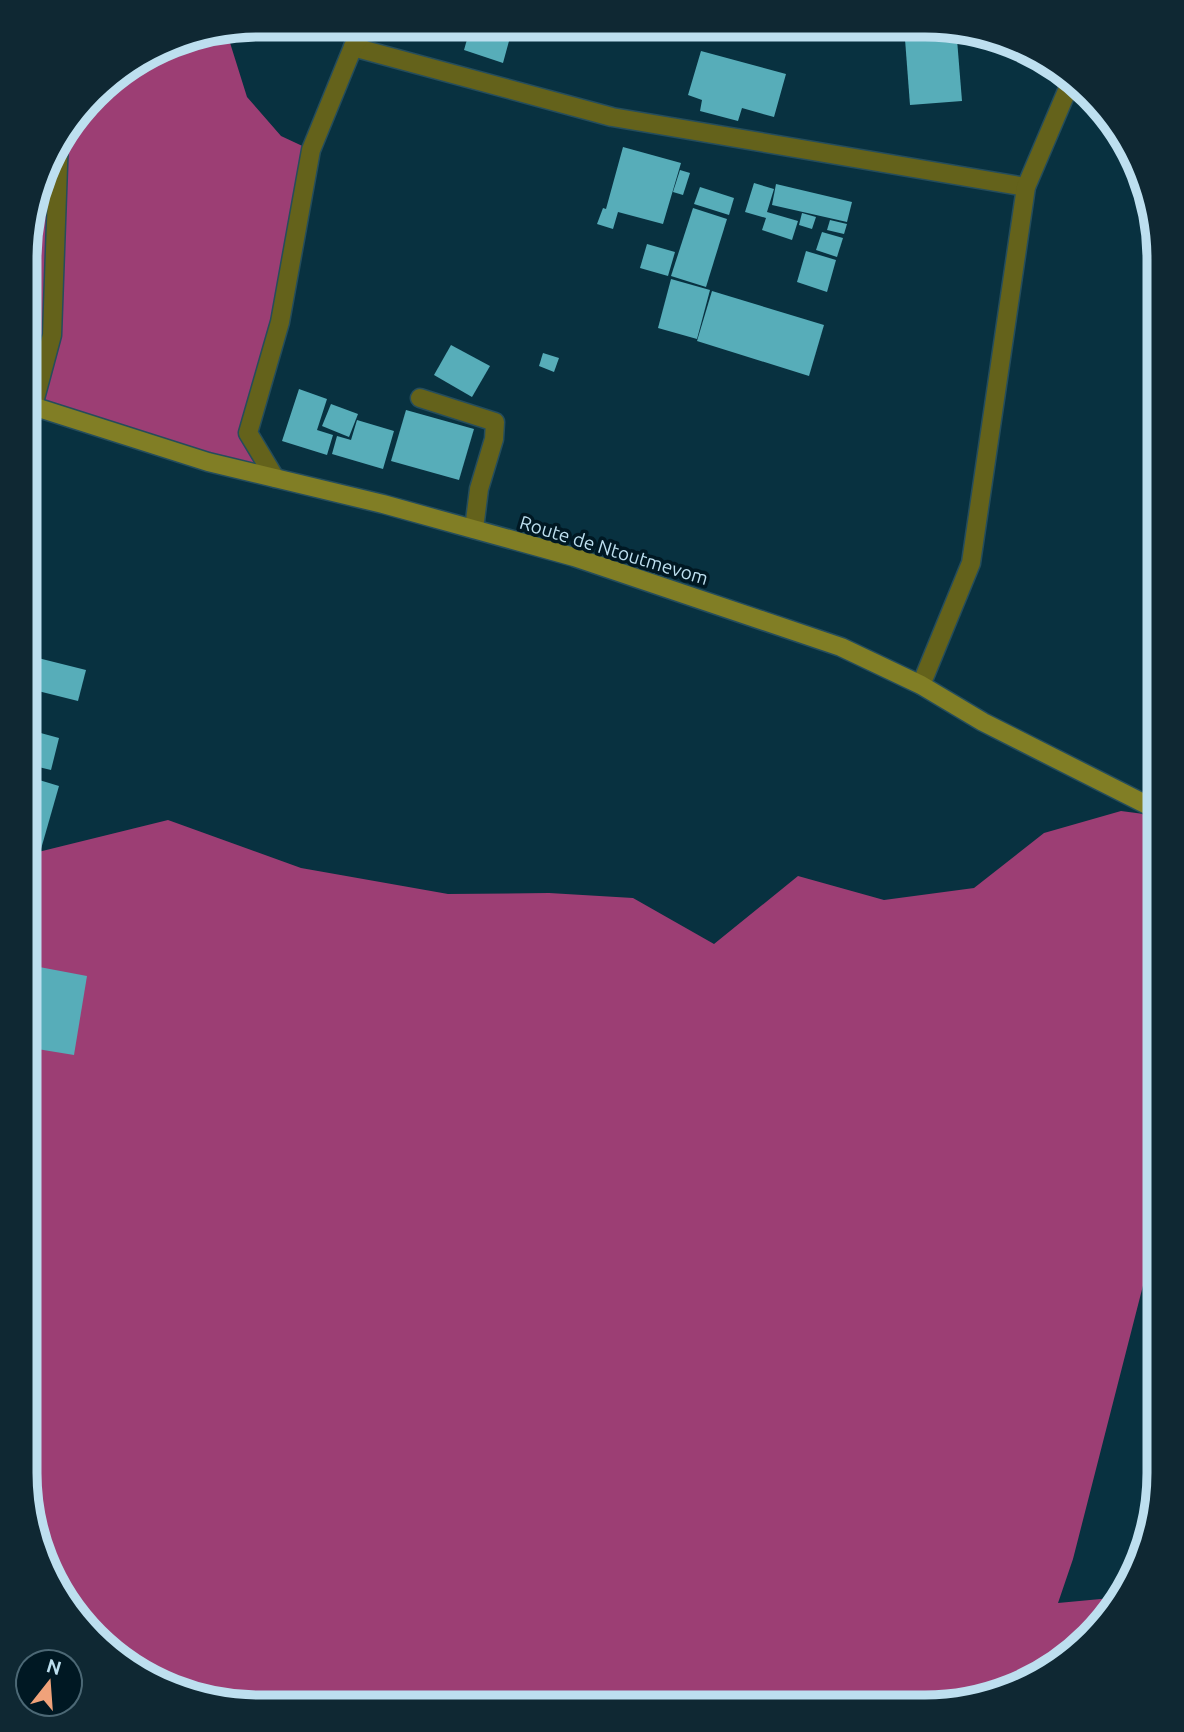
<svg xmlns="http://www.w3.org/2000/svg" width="1184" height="1732" font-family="Ubuntu,sans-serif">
	<rect width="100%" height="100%" fill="#083140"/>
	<g fill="#9c3e74">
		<path d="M226 30 247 97 281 136 311 150 248 433 275 478 33 407 26 482 27 228 56 142 105 82 183 37Z"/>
		<path d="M1121 811 1159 816V1223L1073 1559 1058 1603 1122 1597 1120 1604 1028 1684 926 1707 229 1706 128 1668 48 1576 25 1473 26 855 168 820 301 868 448 894 549 893 633 898 714 944 798 876 884 900 974 888 1044 833Z"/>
	</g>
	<g fill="#57adb9">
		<path d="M904 26 956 27 962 101 910 105Z"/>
		<path d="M470 29 509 41 503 63 464 50Z"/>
		<path d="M701 51 786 74 774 117 742 108 738 121 700 111 702 100 688 95Z"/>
		<path d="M623 147 681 163 663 224 618 212 613 229 597 224 603 208 606 209Z"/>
		<path d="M680 170 690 173 683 195 673 192Z"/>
		<path d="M754 183 774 189 767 212 798 221 792 240 762 230 766 218 745 212Z"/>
		<path d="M776 184 852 202 847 222 772 205Z"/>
		<path d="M700 187 734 198 729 215 694 204Z"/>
		<path d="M693 208 727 219 706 287 671 276Z"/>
		<path d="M802 213 816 217 812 229 799 225Z"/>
		<path d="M830 220 847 224 844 234 827 230Z"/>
		<path d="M822 232 843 238 837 257 816 250Z"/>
		<path d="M647 244 675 252 668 276 640 268Z"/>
		<path d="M806 251 836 260 827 292 797 282Z"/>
		<path d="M671 279 710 290 697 339 658 328Z"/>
		<path d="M712 291 824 325 809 376 697 341Z"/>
		<path d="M451 345 490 366 472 397 434 375Z"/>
		<path d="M543 353 559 358 554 372 539 366Z"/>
		<path d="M299 389 327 399 317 430 333 435 327 455 282 441Z"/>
		<path d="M331 404 358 414 349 437 322 426Z"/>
		<path d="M406 410 474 429 459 480 391 461Z"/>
		<path d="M357 420 394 431 383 469 332 454 337 436 351 440Z"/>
		<path d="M26 655 86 670 78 701 26 688Z"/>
		<path d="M26 729 59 738 51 770 26 764Z"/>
		<path d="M26 776 59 786 37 863 26 860Z"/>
		<path d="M34 966 87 976 74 1055 25 1047V1018Z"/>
	</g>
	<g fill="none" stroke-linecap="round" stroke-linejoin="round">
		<defs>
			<g id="street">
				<path d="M353 47 612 117 1026 187"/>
				<path d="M420 398 495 422 494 439 479 489 474 529"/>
				<path d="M33 406 52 335 59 138"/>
				<path d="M275 478 248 433 280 322 311 150 353 47 368 25"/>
				<path d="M921 685 971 563 1026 187 1072 79"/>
			</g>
			<path id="secondary" d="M26 404 208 462 383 504 574 557 841 647 921 685 983 722 1159 811"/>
		</defs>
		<use href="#street" stroke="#254d5c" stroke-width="21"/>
		<use href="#secondary" stroke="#254d5c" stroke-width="21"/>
		<use href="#street" stroke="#64621b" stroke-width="18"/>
		<use href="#secondary" stroke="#817e25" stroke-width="18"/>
	</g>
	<g text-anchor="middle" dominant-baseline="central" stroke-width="7" stroke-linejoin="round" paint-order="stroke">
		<g font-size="19" fill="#bddfef" stroke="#001823">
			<text transform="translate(614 550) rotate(17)">Route de Ntoutmevom</text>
		</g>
	</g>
	<path d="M0 0H1184V1732H0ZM259 37H925A222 222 0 0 1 1147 259V1473A222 222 0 0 1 925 1695H259A222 222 0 0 1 37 1473V259A222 222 0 0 1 259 37Z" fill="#0f2833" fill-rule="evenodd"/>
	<path fill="none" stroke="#bddfef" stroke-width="9" d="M259 37H925A222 222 0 0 1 1147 259V1473A222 222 0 0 1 925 1695H259A222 222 0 0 1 37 1473V259A222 222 0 0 1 259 37Z"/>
	<g transform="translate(49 1683) rotate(17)"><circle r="33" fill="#001823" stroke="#4c6875" stroke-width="2"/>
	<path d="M0-5L12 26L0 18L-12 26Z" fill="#f0a27a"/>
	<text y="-10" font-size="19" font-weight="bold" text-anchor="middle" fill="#bddfef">N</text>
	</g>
</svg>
